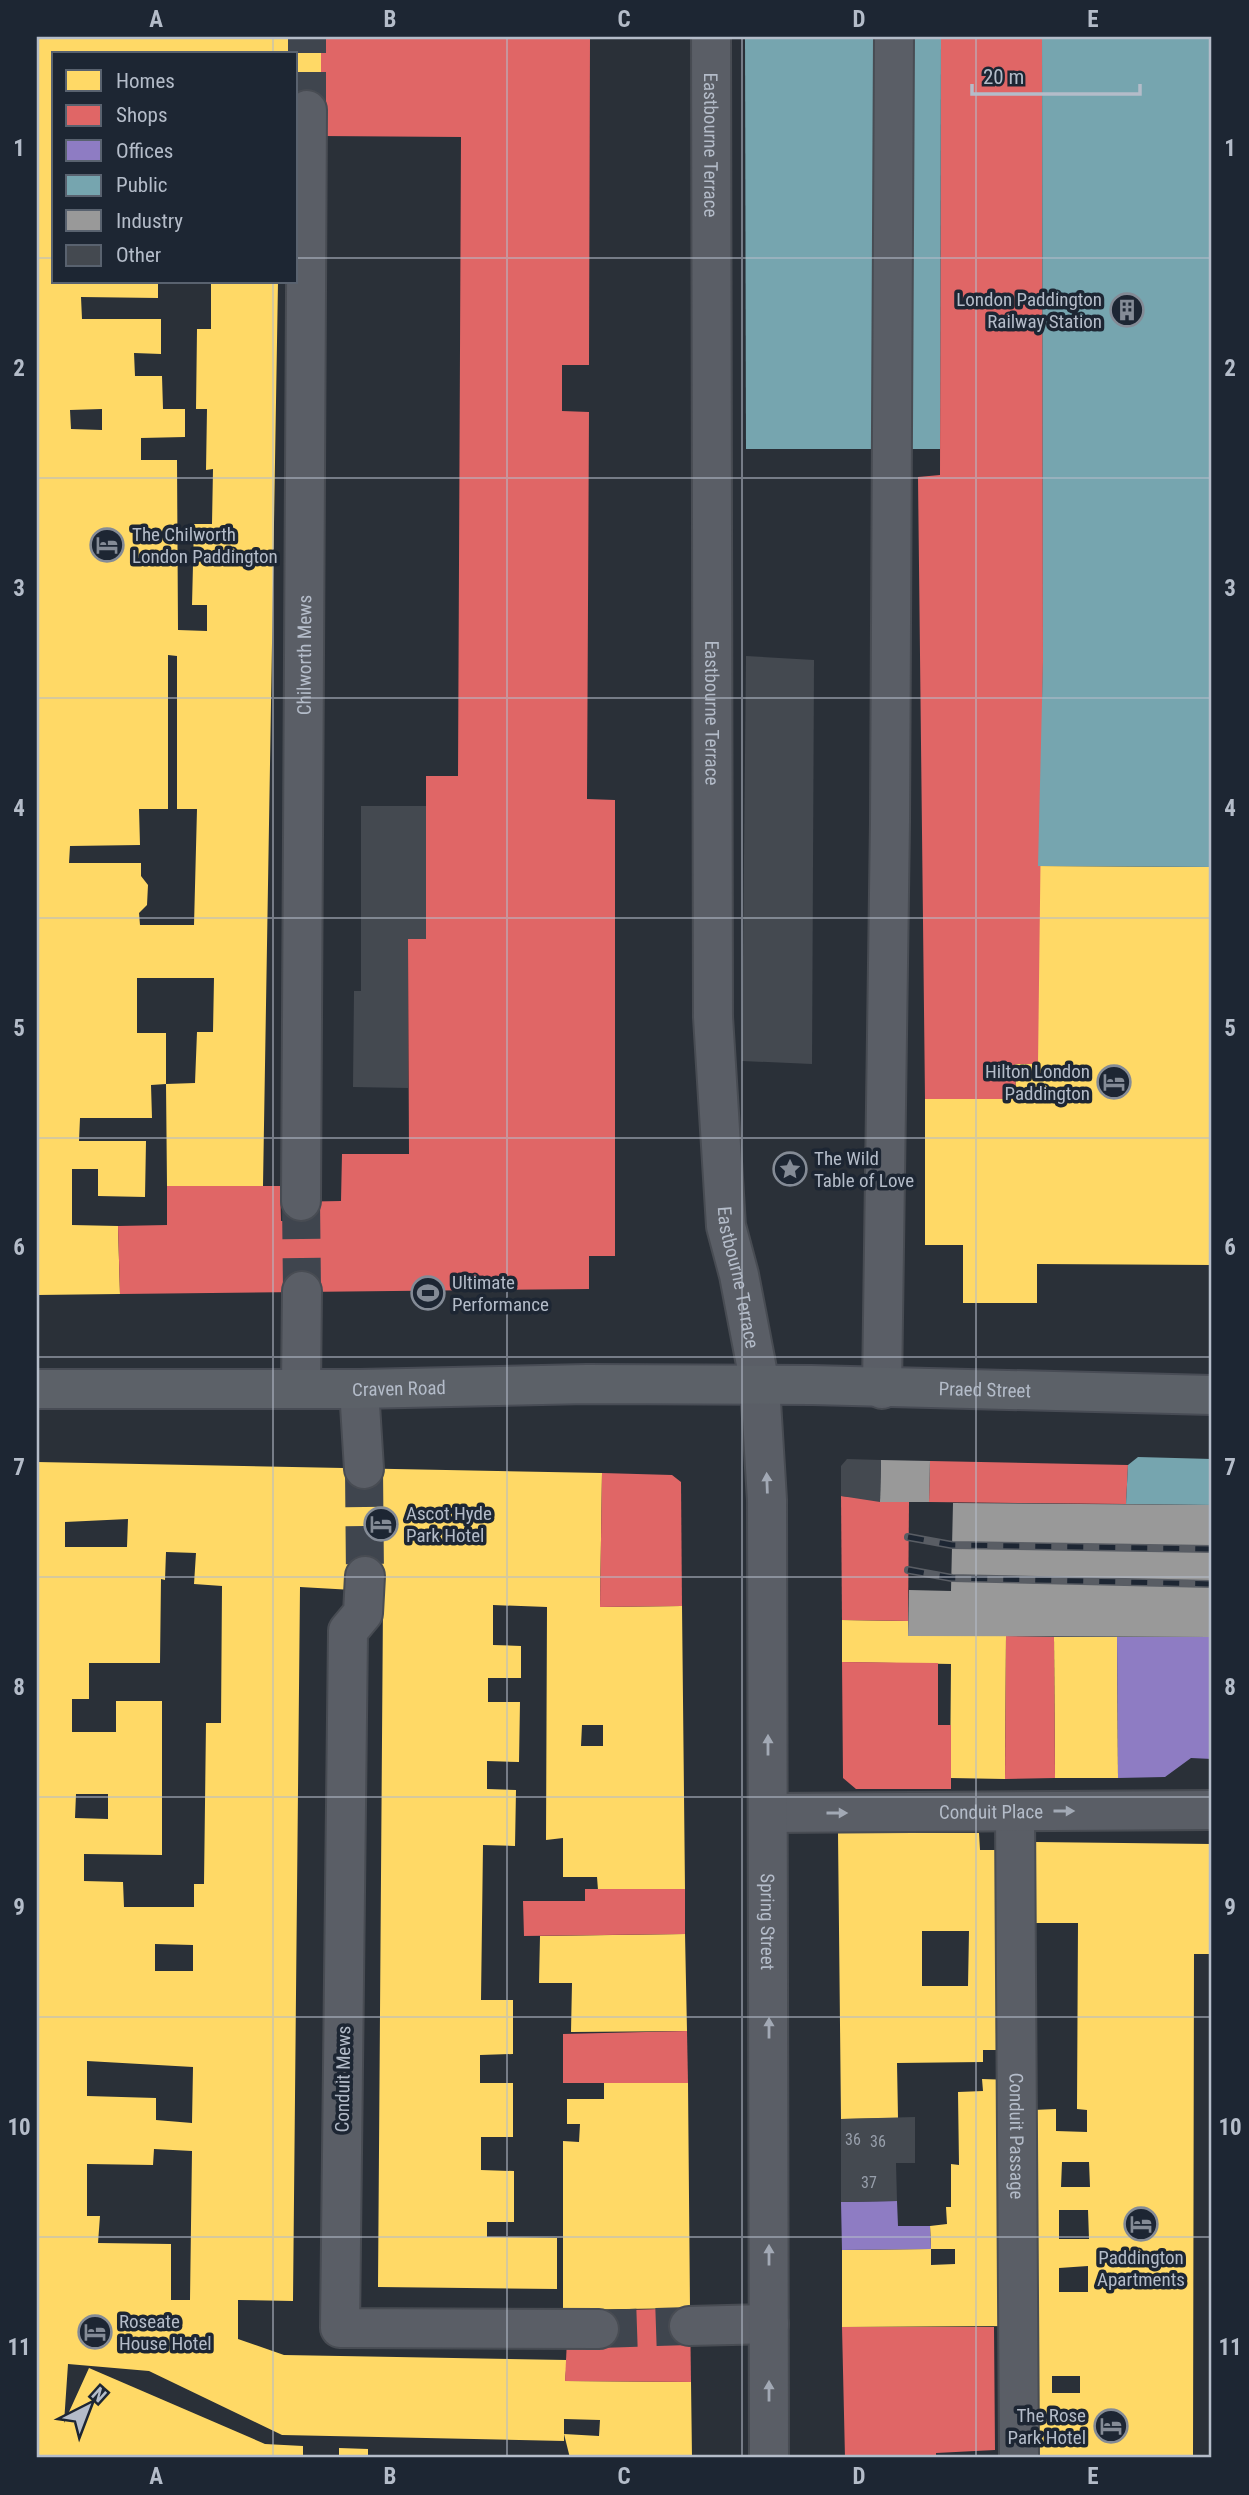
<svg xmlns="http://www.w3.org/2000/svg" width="1249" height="2495" font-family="'Roboto Condensed',sans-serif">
	<rect width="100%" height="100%" fill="#2a3038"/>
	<g fill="#ffd966" fill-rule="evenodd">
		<path d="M37 37H321V110L296 109V54H54V282H158V298L81 297 82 319H161V354L134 353 135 376H162L163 409H185V437L141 438V460H177L178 630 207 631V605H192L194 524H212L213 469 206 470 207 409H196L197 329H211V282H278L263 1186H167L166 1084 195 1083 197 1032H213L214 978H137V1033H166V1084L151 1085 152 1118H80L79 1141H146L145 1197 98 1196V1169H72V1225L118 1226 120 1294 37 1295ZM102 409V430L71 429 70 410ZM168 655 177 656V809H197L194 925H140L139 913 147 905 148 885 141 876V863H69L70 846 140 845 139 809H168Z"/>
		<path d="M1038 866 1212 867V1265L1037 1264V1303H963V1245H925V1099H1016L1015 1064H1038Z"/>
		<path d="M37 1462 602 1473 600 1607 682 1606 685 1889 598 1890 597 1877H563V1838L546 1840 547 1607 493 1605V1645L521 1646V1678H488V1702H520L519 1762 487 1761V1789L516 1790 515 1846 483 1845 481 2000H513V2054L480 2055V2083H513V2137H481V2170L514 2171V2222H487V2237L557 2238V2289L378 2287 383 1603 353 1590 300 1587 293 2301 238 2300V2339L284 2355 567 2360 565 2381 691 2382 692 2458H570L564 2434 599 2436 600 2420 564 2419V2441L282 2435 149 2371 68 2364 64 2423 89 2368 265 2444 303 2446V2458H37ZM128 1519 127 1547H65V1522ZM166 1552 196 1553 194 1584 222 1586 221 1723H206L204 1884H194V1907H124L123 1882 84 1881V1854L162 1855V1701H116V1732H72V1699H89V1663H160L161 1579 165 1580ZM582 1725H603V1746H581ZM76 1794H108V1819L75 1818ZM155 1944 193 1945V1971H155ZM87 2061 193 2067 192 2123 156 2120V2098L87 2096ZM154 2149 192 2151 190 2300H171V2244L98 2243 100 2216H87V2164L153 2165Z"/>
		<path d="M842 1620 908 1621V1636H1006L1005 1779 950 1778 951 1664 842 1662Z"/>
		<path d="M1054 1637H1117L1118 1778H1055Z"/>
		<path d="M838 1833H979L980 1850H1004V2050H983V2062L897 2063 898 2118 841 2119ZM922 1931H969L968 1986H922Z"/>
		<path d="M1035 1842 1212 1844V1954H1194L1193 2458H1030L1033 2110 1056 2109V2131L1087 2132V2110L1077 2109 1078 1923H1035ZM1062 2162H1089L1090 2187H1061ZM1059 2210H1088L1089 2239H1059ZM1088 2266V2292H1059V2268ZM1052 2376H1080V2393H1052Z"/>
		<path d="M685 1934 687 2031 571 2032 572 1983H539L540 1936Z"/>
		<path d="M982 2079 1012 2080V2326L842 2327V2250L931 2249V2265L955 2264V2249H931L930 2226 947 2224 946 2207H951V2164L959 2165 958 2092 983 2091Z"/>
		<path d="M604 2083H688L690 2308 563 2310V2141L579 2142 580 2124H567V2099H604Z"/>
		<path d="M339 2448 368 2449V2458H339Z"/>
	</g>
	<g fill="#e06666">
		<path d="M321 37H590L589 365H562V411L589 412 587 799 615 800V1256H589V1289L120 1294 118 1226 167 1225V1186H280L281 1221H288V1202L341 1201 342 1154H409L408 939H426V776H458L461 137 321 136Z"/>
		<path d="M941 37H1042L1043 660 1038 1064H1015L1016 1099H925L918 477 940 475Z"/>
		<path d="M1088 190H1135V237L1088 236Z"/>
		<path d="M930 1461 1128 1465 1126 1504 929 1502Z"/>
		<path d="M602 1473 672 1475 681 1482 682 1606 600 1607Z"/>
		<path d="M841 1496 909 1502 908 1621 842 1620Z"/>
		<path d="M1006 1636 1054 1637 1055 1778 1005 1779Z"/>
		<path d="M842 1662 938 1663V1725H951V1789H856L843 1778Z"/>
		<path d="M585 1889H685V1934L524 1936 523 1901H585Z"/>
		<path d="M687 2031 688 2083H563V2034Z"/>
		<path d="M690 2308 691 2382 565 2381 567 2340 600 2311Z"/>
		<path d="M842 2327H994L995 2450 936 2453V2458H845Z"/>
	</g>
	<g fill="#8e7cc3">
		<path d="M1117 1637H1212V1759L1191 1758 1165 1777 1118 1778Z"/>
		<path d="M897 2201 898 2226H930L931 2249 842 2250 841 2202Z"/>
	</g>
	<g fill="#76a5af">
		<path d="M745 37H941L940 449H746Z"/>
		<path d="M1042 37H1212V867L1038 866 1043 660Z"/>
		<path d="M1138 1457 1212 1459V1505L1126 1504 1128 1465Z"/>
	</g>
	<g fill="#999">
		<path d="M881 1460 930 1461 929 1502H880Z"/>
		<path d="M953 1503 1212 1505V1637L908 1636 909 1590 951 1591Z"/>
	</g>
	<g fill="#444950">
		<path d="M746 656 814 660 812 1064 742 1061Z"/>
		<path d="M361 806H426V939H408V1088L353 1087 354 991H361Z"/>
		<path d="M847 1459 881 1460 880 1502 841 1496V1466Z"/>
		<path d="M915 2117V2163H896L897 2201 841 2202V2119Z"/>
	</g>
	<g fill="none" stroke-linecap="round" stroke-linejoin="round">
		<g stroke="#3f454e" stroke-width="38" stroke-dasharray="38 19" stroke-linecap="butt">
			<path d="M307 110V37"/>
			<path d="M301 1201 302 1291"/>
			<path d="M364 1469 365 1576"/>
			<path d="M599 2329 689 2326"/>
		</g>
		<defs>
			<path id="pedestrian" d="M882 1389 890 822 894 37"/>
			<g id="minor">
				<path id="s1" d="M711 37 713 1017 726 1226 739 1275 760 1385"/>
				<path id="s2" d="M301 1201 307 110"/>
				<path d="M301 1388 302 1291"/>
				<path d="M359 1389 364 1469"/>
				<path d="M365 1576 363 1613 348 1631 340 2328 599 2329"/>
				<path id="s3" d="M1015 1812 1019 2458"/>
				<path id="s4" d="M769 1813 1212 1810"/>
				<path d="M689 2326 769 2324"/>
			</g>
			<g id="tertiary">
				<path id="s5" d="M760 1385 767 1500 769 2458"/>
			</g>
			<g id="primary">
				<path id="s6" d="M37 1389H359L587 1384 812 1385 1212 1395"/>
			</g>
		</defs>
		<use href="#pedestrian" stroke="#484c53" stroke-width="42"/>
		<use href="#minor" stroke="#484c53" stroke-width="42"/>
		<use href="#tertiary" stroke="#484c53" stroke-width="42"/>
		<use href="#primary" stroke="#484c55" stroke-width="42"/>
		<use href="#pedestrian" stroke="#5a5e66" stroke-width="38"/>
		<use href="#minor" stroke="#5a5e66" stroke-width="38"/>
		<use href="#tertiary" stroke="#5a5e66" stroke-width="38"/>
		<use href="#primary" stroke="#5c6168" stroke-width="38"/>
		<defs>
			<g id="rail">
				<path d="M908 1537 952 1545 1212 1549"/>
				<path d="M908 1570 952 1578 1212 1584"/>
			</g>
		</defs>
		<use href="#rail" stroke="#595d64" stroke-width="8"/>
		<use href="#rail" stroke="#1d2633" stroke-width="5" stroke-dasharray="16" stroke-linecap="butt"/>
	</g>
	<defs><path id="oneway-solid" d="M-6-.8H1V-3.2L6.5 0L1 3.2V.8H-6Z" transform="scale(1.75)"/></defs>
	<g fill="#a2a9b5">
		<use href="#oneway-solid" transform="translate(767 1483) rotate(-92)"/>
		<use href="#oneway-solid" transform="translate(768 1745) rotate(-90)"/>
		<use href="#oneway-solid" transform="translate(1064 1811)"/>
		<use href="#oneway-solid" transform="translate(837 1813)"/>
		<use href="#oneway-solid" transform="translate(769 2028) rotate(-90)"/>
		<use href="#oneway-solid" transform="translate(769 2255) rotate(-90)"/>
		<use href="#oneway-solid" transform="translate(769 2391) rotate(-90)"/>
	</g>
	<path fill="none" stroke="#b4bcc9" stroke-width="2" stroke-opacity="0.55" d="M273 37V54M507 37V2458M742 37V2458M976 37V2458M37 258H54M296 258H1212M273 282V2458M37 478H1212M37 698H1212M37 918H1212M37 1138H1212M37 1357H1212M37 1577H1212M37 1797H1212M37 2017H1212M37 2237H1212"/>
	<defs>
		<symbol id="building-ring" viewBox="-11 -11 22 22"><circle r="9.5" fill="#1d2633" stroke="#848b96" stroke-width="1.5"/><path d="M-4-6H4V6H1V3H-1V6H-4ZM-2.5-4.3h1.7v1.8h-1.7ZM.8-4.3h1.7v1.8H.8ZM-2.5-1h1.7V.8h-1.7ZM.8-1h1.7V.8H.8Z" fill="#848b96"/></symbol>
		<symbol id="hotel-ring" viewBox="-11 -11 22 22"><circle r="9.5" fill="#1d2633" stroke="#848b96" stroke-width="1.5"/><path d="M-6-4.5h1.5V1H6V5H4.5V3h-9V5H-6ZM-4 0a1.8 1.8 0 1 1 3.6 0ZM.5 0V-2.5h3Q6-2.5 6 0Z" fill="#848b96"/></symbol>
		<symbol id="sight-ring" viewBox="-11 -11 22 22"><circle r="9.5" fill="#1d2633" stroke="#848b96" stroke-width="1.5"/><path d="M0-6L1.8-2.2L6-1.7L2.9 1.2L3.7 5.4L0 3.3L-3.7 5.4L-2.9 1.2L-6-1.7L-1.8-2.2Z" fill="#848b96"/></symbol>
		<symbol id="stadium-ring" viewBox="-11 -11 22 22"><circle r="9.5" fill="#1d2633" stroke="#848b96" stroke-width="1.5"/><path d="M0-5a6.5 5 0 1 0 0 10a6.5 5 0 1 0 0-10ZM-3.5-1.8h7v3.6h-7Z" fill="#848b96"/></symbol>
	</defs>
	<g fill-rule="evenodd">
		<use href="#building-ring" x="1108" y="291" width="38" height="38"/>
		<use href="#hotel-ring" x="88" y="526" width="38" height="38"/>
		<use href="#hotel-ring" x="1095" y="1063" width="38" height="38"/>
		<use href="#sight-ring" x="771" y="1150" width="38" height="38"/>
		<use href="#stadium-ring" x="409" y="1274" width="38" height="38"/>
		<use href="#hotel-ring" x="362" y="1505" width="38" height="38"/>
		<use href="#hotel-ring" x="1122" y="2205" width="38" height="38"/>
		<use href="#hotel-ring" x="76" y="2313" width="38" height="38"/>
		<use href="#hotel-ring" x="1092" y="2407" width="38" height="38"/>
	</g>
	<g text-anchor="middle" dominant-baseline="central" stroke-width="7" stroke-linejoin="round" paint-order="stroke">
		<g font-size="16" fill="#989fab">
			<text x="853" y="2139">36</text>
			<text x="878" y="2141">36</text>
			<text x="869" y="2182">37</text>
		</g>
		<g font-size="19" fill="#b4bcc9" stroke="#1d2633">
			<text stroke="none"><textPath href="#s1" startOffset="108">Eastbourne Terrace</textPath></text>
			<text stroke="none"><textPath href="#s2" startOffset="546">Chilworth Mews</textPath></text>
			<text stroke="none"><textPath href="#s1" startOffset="676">Eastbourne Terrace</textPath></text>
			<text stroke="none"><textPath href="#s1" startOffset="1242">Eastbourne Terrace</textPath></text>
			<text stroke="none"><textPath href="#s6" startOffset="362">Craven Road</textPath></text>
			<text stroke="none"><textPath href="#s6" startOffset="948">Praed Street</textPath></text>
			<text stroke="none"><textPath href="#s4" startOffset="222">Conduit Place</textPath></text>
			<text stroke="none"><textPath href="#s5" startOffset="537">Spring Street</textPath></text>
			<text transform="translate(343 2079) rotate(-89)">Conduit Mews</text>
			<text stroke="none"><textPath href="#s3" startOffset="324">Conduit Passage</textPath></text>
		</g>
		<g font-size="19" fill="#b4bcc9" stroke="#1d2633" text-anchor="start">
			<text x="1102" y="299" text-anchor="end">London Paddington<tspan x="1102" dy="22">Railway Station</tspan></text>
			<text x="132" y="534">The Chilworth<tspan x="132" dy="22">London Paddington</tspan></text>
			<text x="1090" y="1071" text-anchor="end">Hilton London<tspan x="1090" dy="22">Paddington</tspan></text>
			<text x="814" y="1158">The Wild<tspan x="814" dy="22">Table of Love</tspan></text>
			<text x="452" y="1282">Ultimate<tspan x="452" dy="22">Performance</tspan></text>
			<text x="406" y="1513">Ascot Hyde<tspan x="406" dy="22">Park Hotel</tspan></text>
			<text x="1141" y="2257" text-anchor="middle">Paddington<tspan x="1141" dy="22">Apartments</tspan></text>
			<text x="119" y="2321">Roseate<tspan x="119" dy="22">House Hotel</tspan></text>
			<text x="1086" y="2415" text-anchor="end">The Rose<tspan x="1086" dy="22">Park Hotel</tspan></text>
		</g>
	</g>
	<rect width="1249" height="2495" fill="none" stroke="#1d2633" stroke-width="77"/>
	<rect x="52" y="52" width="245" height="231" fill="#1d2633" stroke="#59626f" stroke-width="2"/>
	<rect x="66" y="70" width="35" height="21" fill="#ffd966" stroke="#59626f" stroke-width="2"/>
	<text x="116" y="88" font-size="21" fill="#b4bcc9">Homes</text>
	<rect x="66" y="105" width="35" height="21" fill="#e06666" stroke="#59626f" stroke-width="2"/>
	<text x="116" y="122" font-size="21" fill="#b4bcc9">Shops</text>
	<rect x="66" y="140" width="35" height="21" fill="#8e7cc3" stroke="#59626f" stroke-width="2"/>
	<text x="116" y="158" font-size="21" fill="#b4bcc9">Offices</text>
	<rect x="66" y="175" width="35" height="21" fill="#76a5af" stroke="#59626f" stroke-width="2"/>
	<text x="116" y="192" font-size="21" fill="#b4bcc9">Public</text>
	<rect x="66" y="210" width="35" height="21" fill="#999999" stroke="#59626f" stroke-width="2"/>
	<text x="116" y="228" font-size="21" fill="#b4bcc9">Industry</text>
	<rect x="66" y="245" width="35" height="21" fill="#444950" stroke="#59626f" stroke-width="2"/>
	<text x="116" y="262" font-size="21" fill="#b4bcc9">Other</text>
	<g transform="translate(88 2407) rotate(42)" stroke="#1d2633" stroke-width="5" paint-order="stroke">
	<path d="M0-5L12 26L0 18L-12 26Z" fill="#b4bcc9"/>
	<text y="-10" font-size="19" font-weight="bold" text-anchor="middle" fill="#b4bcc9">N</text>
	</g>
	<path d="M972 84v10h168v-10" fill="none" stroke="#b4bcc9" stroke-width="3.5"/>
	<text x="983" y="84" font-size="21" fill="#b4bcc9" stroke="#1d2633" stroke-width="5" paint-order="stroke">20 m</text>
	<rect x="38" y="38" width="1172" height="2418" fill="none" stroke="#b4bcc9" stroke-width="2.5"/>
	<g font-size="23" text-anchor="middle" font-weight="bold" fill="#b4bcc9">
		<text x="156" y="27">A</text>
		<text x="390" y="27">B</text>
		<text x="624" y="27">C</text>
		<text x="859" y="27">D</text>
		<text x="1093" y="27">E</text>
		<text x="19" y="156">1</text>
		<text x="1230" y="156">1</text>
		<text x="19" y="376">2</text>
		<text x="1230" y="376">2</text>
		<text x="19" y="596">3</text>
		<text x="1230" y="596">3</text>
		<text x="19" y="816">4</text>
		<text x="1230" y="816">4</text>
		<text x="19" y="1036">5</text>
		<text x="1230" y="1036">5</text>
		<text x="19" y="1255">6</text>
		<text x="1230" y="1255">6</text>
		<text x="19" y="1475">7</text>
		<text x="1230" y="1475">7</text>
		<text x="19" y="1695">8</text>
		<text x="1230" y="1695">8</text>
		<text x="19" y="1915">9</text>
		<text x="1230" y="1915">9</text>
		<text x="19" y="2135">10</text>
		<text x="1230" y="2135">10</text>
		<text x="19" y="2355">11</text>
		<text x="1230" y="2355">11</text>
		<text x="156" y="2484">A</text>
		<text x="390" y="2484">B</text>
		<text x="624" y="2484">C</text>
		<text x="859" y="2484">D</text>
		<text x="1093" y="2484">E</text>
	</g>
</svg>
